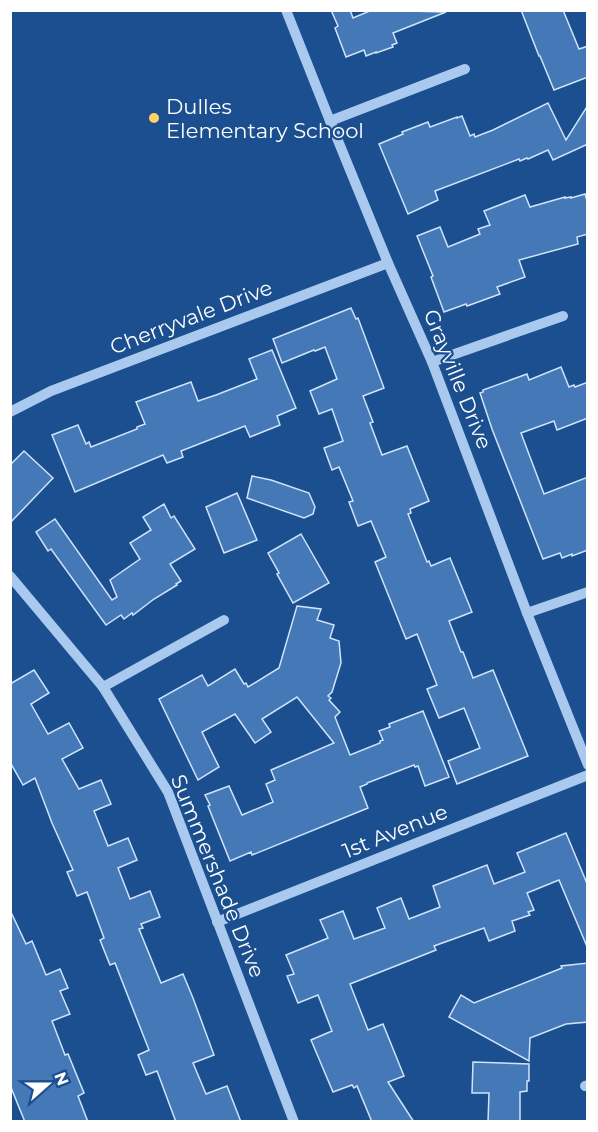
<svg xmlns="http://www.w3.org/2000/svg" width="598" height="1132" font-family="Montserrat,sans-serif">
	<rect width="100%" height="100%" fill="#1b4f8f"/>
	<g fill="#4478b7" stroke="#cfe3fa" stroke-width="1.5">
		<path d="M331 10H350L353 18 372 10 446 12 393 33 397 43 392 45 393 47 376 53V52L366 56 364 50 346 57 335 28 338 26Z"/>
		<path d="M521 10H563L579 49 588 46V77L554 90 540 56H539Z"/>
		<path d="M548 103 566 140 588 105V144L553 160 548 150 528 159 527 158 520 161 519 159 435 191 438 200 408 214 379 144 403 134 402 132 428 122 430 127 457 117V118L462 116 470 136 474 134 475 137 493 130Z"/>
		<path d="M585 194 588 204V234L577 237 578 244 519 260 525 277 497 287 500 294 467 306 466 304 444 312 431 277 433 276 417 236 440 227 448 247 480 234 478 229 490 225 484 211 525 195 530 207 565 197V198L571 197V198Z"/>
		<path d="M351 308 356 319 358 318 384 388 363 396 373 422 370 423 382 455 407 446 429 501 410 509 411 513 408 514 427 562 429 561 431 566 450 558 472 612 449 621 461 652H463L473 678 493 670 528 756 457 784 448 761 480 748 464 708 439 718 427 689 437 685 417 634 406 639 375 562 386 557 371 521 358 526 349 502 353 501 339 467 332 470 324 448 343 441 332 409 319 414 310 391 337 379 325 347 315 351 314 350 282 363 273 339Z"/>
		<path d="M272 350 296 408 277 416 280 425 250 437 245 426 181 451 183 457 167 463 163 455 75 492 52 435 78 425 86 444 89 442 91 447 137 429V427L145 424 136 402 191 382 198 401 216 395 257 379 249 359Z"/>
		<path d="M561 367 569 387 574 385 575 387 588 382V418L557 430 554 421 521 433 544 494 588 477V550L572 556V554L562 558 560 553 543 559 492 429 480 393 483 392V390L527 374 529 380Z"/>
		<path d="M24 451 53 478 10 523V465Z"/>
		<path d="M252 476 271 480 309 493 315 507 313 514 304 518 247 498Z"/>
		<path d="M237 493 257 540 224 553 206 507Z"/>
		<path d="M164 504 171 518 174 516 195 549 170 564 181 581 176 584 177 585 154 599 133 615 132 613 124 619 121 615 106 625 51 549 48 551 36 532 55 519 112 600 117 597 110 580 140 559 130 543 151 530 143 517Z"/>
		<path d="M301 534 329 583 293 603 277 574 279 573 268 553Z"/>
		<path d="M297 606 321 609 317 620 334 625 330 638 339 641 341 663 332 692 328 696 331 698 329 700 340 712 335 717 350 755 380 743V741L383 740 379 731 390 727 389 724 423 711 449 777 425 786 418 766 415 767 414 765 367 783V784L360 787 368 808 252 855 251 852 230 861 208 806 210 805 205 795 229 786 242 815 273 802 266 784 275 780 271 770 334 743 297 697 262 719 271 732 255 743 235 714 202 732 219 767 198 780 159 699 202 675 208 686 235 669 244 684 246 683 248 687 279 668Z"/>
		<path d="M34 670 49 693 31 704 48 734 69 723 83 748 62 759 79 789 101 780 111 804 94 811 108 846 128 838 137 860 118 868 130 899 150 891 160 917 141 924 143 928 139 929 161 983 183 974 193 998 214 1055 193 1063 206 1094 227 1086 241 1122H176L157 1071 146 1075 138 1055 149 1050 115 963 110 965 100 940 104 938 87 892 77 896 67 872 73 870 52 823 35 778 23 785 10 762V684Z"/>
		<path d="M566 833 588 886V949L559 880 527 893 534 910 528 912 530 915 512 921 515 931 489 941 484 928 434 946 436 950 350 984 368 1030 383 1024 404 1076 388 1082 414 1122H372L357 1086 354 1088 352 1085 333 1092 311 1040 332 1031 318 995 298 1003 287 976 294 974 286 955 328 938 320 920 343 911 354 939 385 928 377 908 401 898 409 919 440 907 433 886 487 865 494 884 525 872 517 853Z"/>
		<path d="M10 910 26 944 32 941 46 975 60 969 68 988 60 991 70 1014 52 1021 65 1055 68 1054 84 1093 78 1096 88 1122H25L10 1085Z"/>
		<path d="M588 963V1022L566 1024 530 1038 529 1061 449 1017 461 995 474 1003 562 968 561 966Z"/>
		<path d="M473 1062 529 1064V1081H527V1091L520 1092V1122H488L489 1093H472Z"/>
	</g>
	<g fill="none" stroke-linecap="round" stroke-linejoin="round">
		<g stroke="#a9c9ee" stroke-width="10">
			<path d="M286 10 330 121 388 263 432 362 527 613 588 765"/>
			<path d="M330 121 465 69"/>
			<path d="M432 362 563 316"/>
			<path d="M10 412 51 391 388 263"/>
			<path d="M10 576 103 687 168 792 294 1122"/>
			<path d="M527 613 588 592"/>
			<path d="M103 687 224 620"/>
			<path d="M217 922 588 775"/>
			<path d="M585 1086 588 1085"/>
		</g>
	</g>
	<circle fill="#ffd166" stroke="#1b4f8f" stroke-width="2" cx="154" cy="118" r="6"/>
	<g text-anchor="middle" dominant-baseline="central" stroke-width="4.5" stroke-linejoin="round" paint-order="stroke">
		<g font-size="21" fill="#fff" stroke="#1b4f8f" text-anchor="start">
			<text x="166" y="106">Dulles<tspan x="166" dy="24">Elementary School</tspan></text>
		</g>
		<g font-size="21" fill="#fff" stroke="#1b4f8f">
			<text transform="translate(191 317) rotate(-21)">Cherryvale Drive</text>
			<text transform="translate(458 379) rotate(68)">Grayville Drive</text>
			<text transform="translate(395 831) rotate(-22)">1st Avenue</text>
			<text transform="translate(218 876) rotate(68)">Summershade Drive</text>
		</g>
	</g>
	<rect width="598" height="1132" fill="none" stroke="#ffffff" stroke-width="24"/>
	<g transform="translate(48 1084) rotate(69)" stroke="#1b4f8f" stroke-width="4.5" paint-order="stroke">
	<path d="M0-4.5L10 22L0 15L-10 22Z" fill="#ffffff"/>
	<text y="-9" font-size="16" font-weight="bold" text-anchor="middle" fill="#ffffff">N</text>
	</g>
</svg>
